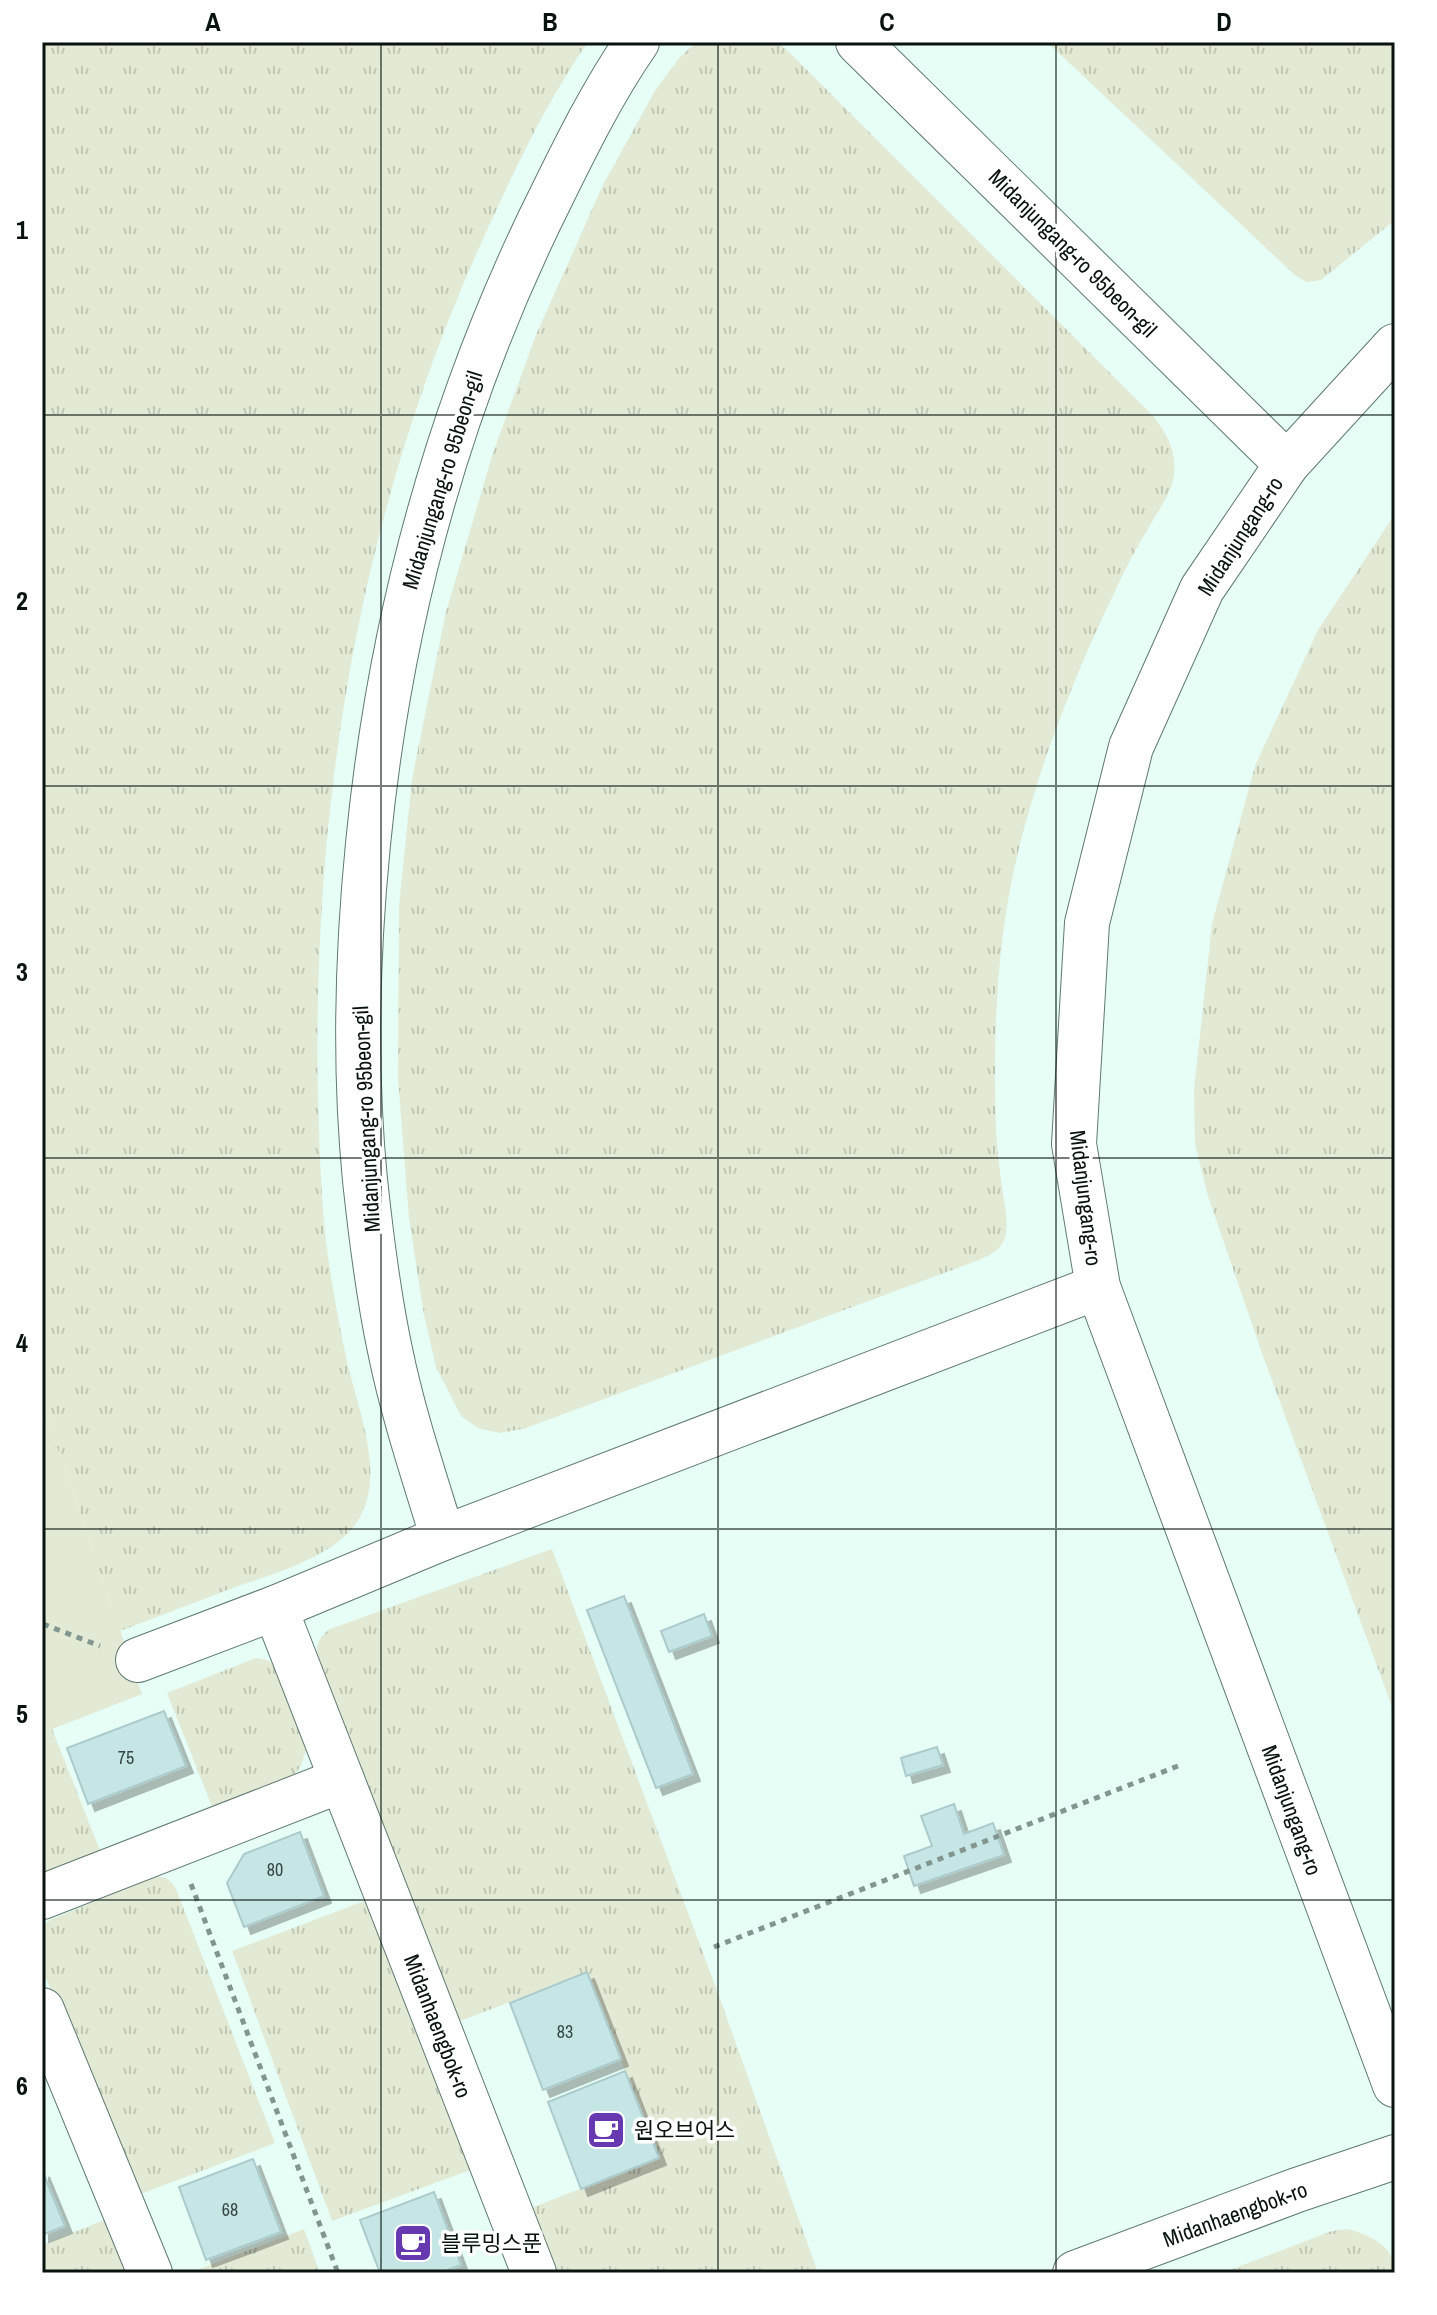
<svg xmlns="http://www.w3.org/2000/svg" width="1437" height="2315" font-family="'Archivo Narrow','Noto Sans KR',sans-serif">
	<defs>
		<pattern id="grass-tufts" width="24" height="20" patternUnits="userSpaceOnUse" patternTransform="scale(2)"><rect width="24" height="20" fill="#e2e9d4"/><path d="M3 7l-1-3M5 7V3M7 7l1-3M15 17l-1-3M17 17v-4M19 17l1-3" fill="none" stroke="#c0c7b5"/></pattern>
		<filter id="shadow"><feDropShadow dx="7" dy="7" stdDeviation="0" flood-color="#0004"/></filter>
	</defs>
	<rect width="100%" height="100%" fill="#e6fef6"/>
	<g fill="url(#grass-tufts)">
		<path d="M42 42H588C545 104 513 173 482 241 346 542 302 868 322 1196 325 1249 335 1305 346 1357 356 1404 385 1470 361 1515 340 1557 271 1574 230 1589 194 1603 157 1617 120 1631L42 1404Z"/>
		<path d="M697 42H777L791 54 1154 417C1170 438 1179 458 1172 484 1167 499 1156 514 1149 527 1136 548 1125 569 1115 591 1075 674 1040 762 1018 852 996 943 993 1035 996 1129 997 1151 1000 1173 1003 1195 1005 1208 1009 1224 1005 1237 1001 1250 990 1255 979 1260L523 1429 500 1433 478 1428 461 1416 436 1367 424 1315 409 1218 398 1079 399 906 412 779 446 612 493 453 536 335 603 185 656 89 681 56Z"/>
		<path d="M1047 42H1395V220L1321 280 1307 282 1296 276Z"/>
		<path d="M1395 514V1715L1263 1356 1208 1196 1195 1144 1194 1090 1212 924 1255 766 1318 630Z"/>
		<path d="M552 1549 715 1985 818 2273H556L531 2208 659 2158 587 1973 460 2021 319 1661C314 1647 318 1638 330 1629Z"/>
		<path d="M256 1658 267 1660 277 1666 306 1738V1750L301 1766 292 1778 213 1809 167 1693Z"/>
		<path d="M52 1729 101 1853 42 1876V1733Z"/>
		<path d="M156 1876C166 1877 171 1880 176 1889L275 2143 138 2195 42 1969V1926L50 1920Z"/>
		<path d="M370 1899 470 2170 332 2221 232 1951Z"/>
		<path d="M107 2219 130 2273H42V2245Z"/>
		<path d="M304 2229 320 2273H189Z"/>
		<path d="M1348 2229C1370 2235 1395 2246 1395 2273H1222L1332 2231Z"/>
	</g>
	<path fill="#e2e9d4" d="M42 1404 142 1694 42 1733Z"/>
	<g fill="#c6e6e6" stroke="#abcacb" stroke-width="2" filter="url(#shadow)">
		<path d="M624 1596 693 1774 656 1788 587 1610Z"/>
		<path d="M704 1614 712 1636 669 1652 661 1631Z"/>
		<path d="M164 1711 186 1766 88 1804 67 1748Z"/>
		<path d="M937 1747 943 1765 906 1776 901 1758Z"/>
		<path d="M954 1804 964 1834 993 1823 1004 1855 914 1886 904 1856 932 1846 921 1816Z"/>
		<path d="M300 1832 324 1896 244 1927 227 1883 244 1854Z"/>
		<path d="M587 1972 621 2059 543 2090 510 2003Z"/>
		<path d="M625 2071 659 2158 581 2189 548 2102Z"/>
		<path d="M253 2159 281 2232 206 2260 179 2187Z"/>
		<path d="M42 2170 65 2226 42 2235Z"/>
		<path d="M434 2192 461 2265 440 2273H380L360 2220Z"/>
	</g>
	<g fill="none" stroke-linecap="round" stroke-linejoin="round">
		<defs>
			<g id="minor">
				<path d="M637 42C603 91 576 146 550 199 449 402 390 619 368 844 357 955 354 1068 365 1180 371 1236 378 1294 390 1350 403 1414 424 1476 443 1538L1098 1287"/>
				<path d="M858 42 1287 464"/>
				<path d="M275 1608 534 2273"/>
				<path d="M138 1660 275 1608 443 1538"/>
				<path d="M42 1897 342 1780"/>
				<path d="M42 2010 150 2273"/>
				<path d="M1075 2273 1297 2190 1395 2157"/>
			</g>
			<path id="tertiary" d="M1395 346 1287 464 1202 589 1131 747 1087 923 1074 1144 1098 1287 1395 2085"/>
		</defs>
		<use href="#minor" stroke="#5f7970" stroke-width="46"/>
		<use href="#tertiary" stroke="#5f7970" stroke-width="46"/>
		<g stroke="#83958f" stroke-width="5" stroke-dasharray="6 6" stroke-linecap="butt">
			<path d="M42 1607 43 1625"/>
			<path d="M43 1624 100 1646"/>
			<path d="M191 1884 338 2273"/>
			<path d="M714 1947 1178 1766"/>
		</g>
		<use href="#minor" stroke="#fff" stroke-width="44"/>
		<use href="#tertiary" stroke="#fff" stroke-width="44"/>
	</g>
	<path fill="none" stroke="#08120f" stroke-width="2" stroke-opacity="0.55" d="M381 42V2273M718 42V2273M1056 42V2273M42 415H1395M42 786H1395M42 1158H1395M42 1529H1395M42 1900H1395"/>
	<defs>
		<symbol id="cafe-square" viewBox="-11 -11 22 22"><rect x="-9" y="-9" width="18" height="18" rx="4" fill="#6639b0" stroke="#fff"/><path d="M-5.5-4.5H6V0H3Q3 3.5 0 3.5H-2.5Q-5.5 3.5-5.5 0ZM3-3.2v2h1.7v-2ZM-6 4.5H4V6H-6Z" fill="#fff"/></symbol>
	</defs>
	<g fill-rule="evenodd">
		<use href="#cafe-square" x="584" y="2108" width="44" height="44"/>
		<use href="#cafe-square" x="391" y="2221" width="44" height="44"/>
	</g>
	<g text-anchor="middle" dominant-baseline="central" stroke-width="7" stroke-linejoin="round" paint-order="stroke">
		<g font-size="18" fill="#384745">
			<text x="126" y="1757">75</text>
			<text x="275" y="1869">80</text>
			<text x="565" y="2031">83</text>
			<text x="230" y="2209">68</text>
		</g>
		<g font-size="22" fill="#08120f" stroke="#fff">
			<text transform="translate(1073 253) rotate(45)">Midanjungang-ro 95beon-gil</text>
			<text transform="translate(442 480) rotate(-73)">Midanjungang-ro 95beon-gil</text>
			<text transform="translate(1240 536) rotate(-57)">Midanjungang-ro</text>
			<text transform="translate(366 1119) rotate(-93)">Midanjungang-ro 95beon-gil</text>
			<text transform="translate(1086 1198) rotate(83)">Midanjungang-ro</text>
			<text transform="translate(1292 1810) rotate(70)">Midanjungang-ro</text>
			<text transform="translate(438 2026) rotate(69)">Midanhaengbok-ro</text>
			<text transform="translate(1235 2214) rotate(-20)">Midanhaengbok-ro</text>
		</g>
		<g font-size="22" fill="#08120f" stroke="#fff" text-anchor="start">
			<text x="634" y="2130">원오브어스</text>
			<text x="441" y="2243">블루밍스푼</text>
		</g>
	</g>
	<rect width="1437" height="2315" fill="none" stroke="#ffffff" stroke-width="88"/>
	<rect x="44" y="44" width="1349" height="2227" fill="none" stroke="#08120f" stroke-width="3"/>
	<g font-size="26" text-anchor="middle" font-weight="bold" fill="#08120f">
		<text x="213" y="31">A</text>
		<text x="550" y="31">B</text>
		<text x="887" y="31">C</text>
		<text x="1224" y="31">D</text>
		<text x="22" y="239">1</text>
		<text x="22" y="610">2</text>
		<text x="22" y="981">3</text>
		<text x="22" y="1352">4</text>
		<text x="22" y="1723">5</text>
		<text x="22" y="2095">6</text>
	</g>
</svg>
